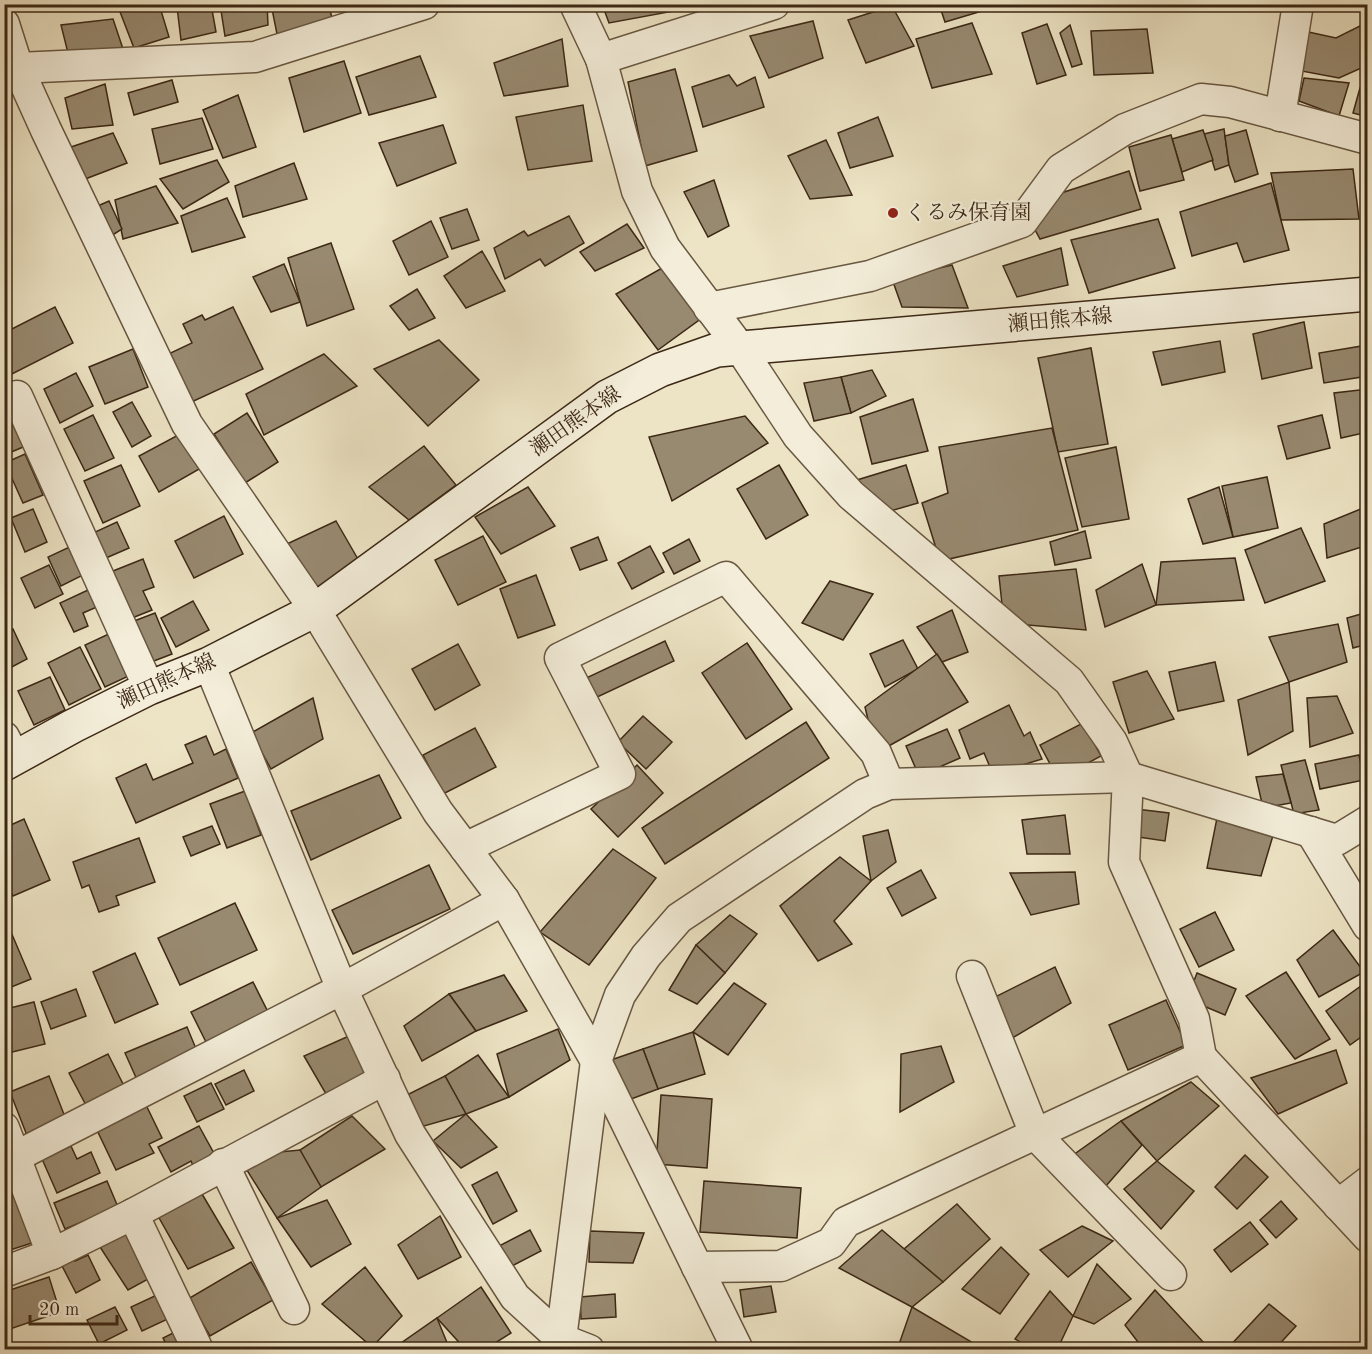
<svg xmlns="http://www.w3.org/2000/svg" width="1372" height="1354" font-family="'Old Standard TT','Noto Serif JP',serif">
	<rect width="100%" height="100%" fill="#ede4c5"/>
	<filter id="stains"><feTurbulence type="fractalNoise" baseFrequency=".00333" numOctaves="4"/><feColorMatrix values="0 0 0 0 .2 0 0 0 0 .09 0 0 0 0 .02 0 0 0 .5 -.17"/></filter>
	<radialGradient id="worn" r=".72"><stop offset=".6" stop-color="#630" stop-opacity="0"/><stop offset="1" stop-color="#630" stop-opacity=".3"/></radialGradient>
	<g fill="#988a71" stroke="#3c2815" stroke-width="1.5">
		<path d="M117 4H159L169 37 134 48Z"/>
		<path d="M186 4H211L216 32 181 40 177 7Z"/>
		<path d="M220 4H267L268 25 225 36Z"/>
		<path d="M271 4H329L333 24 277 34Z"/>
		<path d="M602 4H672L674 11 609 23Z"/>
		<path d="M939 4H999V6L945 22Z"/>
		<path d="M892 6 914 46 866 63 848 20Z"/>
		<path d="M113 19 123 49 69 57 61 25Z"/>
		<path d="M813 21 823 58 769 78 750 36Z"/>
		<path d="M972 23 992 74 932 88 916 39Z"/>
		<path d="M1047 24 1066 75 1037 84 1022 33Z"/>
		<path d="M1070 25 1082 64 1072 67 1060 33Z"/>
		<path d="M1362 25 1368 35V65L1339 78 1296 70 1299 30 1336 38Z"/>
		<path d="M1147 29 1153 73 1094 75 1091 31Z"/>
		<path d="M562 39 568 86 504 96 494 63Z"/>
		<path d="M420 56 436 97 369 115 356 77Z"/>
		<path d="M344 61 361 113 304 132 289 78Z"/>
		<path d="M675 69 697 151 645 166 628 82Z"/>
		<path d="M729 75 737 86 755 77 764 107 703 127 692 87Z"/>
		<path d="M1304 78 1349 83 1339 116 1299 101Z"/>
		<path d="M172 80 178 102 134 115 128 93Z"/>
		<path d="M105 84 113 125 72 129 65 98Z"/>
		<path d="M1360 88 1368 90V117L1353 113Z"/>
		<path d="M238 95 256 147 223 158 203 110Z"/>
		<path d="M583 105 592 161 528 170 516 117Z"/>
		<path d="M878 117 893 156 850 168 838 133Z"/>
		<path d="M202 118 213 149 160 164 152 129Z"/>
		<path d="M443 125 456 163 397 186 379 143Z"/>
		<path d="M1224 129 1229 165 1215 170 1204 134Z"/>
		<path d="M1203 130 1213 160 1182 172 1172 139Z"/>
		<path d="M1246 130 1258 174 1235 182 1229 165 1225 136Z"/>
		<path d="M113 133 127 163 80 181 65 149Z"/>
		<path d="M1171 135 1184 180 1140 191 1129 147Z"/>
		<path d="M826 140 852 195 810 199 788 156Z"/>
		<path d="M217 160 229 182 183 209 160 179Z"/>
		<path d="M294 163 307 199 243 217 235 186Z"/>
		<path d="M1353 169 1359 219 1281 220 1271 173Z"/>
		<path d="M1129 171 1141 209 1040 239 1033 226 1055 195Z"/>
		<path d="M714 180 729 226 708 237 684 192Z"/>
		<path d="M1271 183 1289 250 1244 262 1237 243 1192 256 1180 212Z"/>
		<path d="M156 186 178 223 123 239 115 200Z"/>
		<path d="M227 198 245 237 192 252 181 216Z"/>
		<path d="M109 201 122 229 105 240 91 209Z"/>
		<path d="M467 209 479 240 452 249 440 218Z"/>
		<path d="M569 216 584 243 545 266 540 259 505 279 494 248 524 231 528 236Z"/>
		<path d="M1158 219 1175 268 1089 293 1071 240Z"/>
		<path d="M431 221 448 257 409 275 393 241Z"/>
		<path d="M627 224 644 248 595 271 580 252Z"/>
		<path d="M331 243 354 309 307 326 288 258Z"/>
		<path d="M1061 248 1068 285 1017 297 1003 266Z"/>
		<path d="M482 251 505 291 466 308 444 276Z"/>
		<path d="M671 263 706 315 658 350 616 294Z"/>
		<path d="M284 264 300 302 271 312 253 277Z"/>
		<path d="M952 265 968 308 902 307 892 279Z"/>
		<path d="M417 289 435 318 409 330 390 306Z"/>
		<path d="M55 307 73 343 4 378V333Z"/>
		<path d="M233 307 263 369 185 405 162 357 192 343 183 324 202 315 205 320Z"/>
		<path d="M1304 322 1312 368 1262 379 1253 334Z"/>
		<path d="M439 340 479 380 428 426 374 369Z"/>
		<path d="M1220 341 1225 372 1162 385 1153 352Z"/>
		<path d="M1368 345V376L1324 383 1319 353Z"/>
		<path d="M1091 348 1108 444 1058 452 1038 358Z"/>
		<path d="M133 349 148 387 105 404 89 367Z"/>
		<path d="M324 354 357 386 264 435 246 394Z"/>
		<path d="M872 370 886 396 851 413 841 377Z"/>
		<path d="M76 373 93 406 60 423 44 389Z"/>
		<path d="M841 377 851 413 814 421 804 383Z"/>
		<path d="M1368 389V432L1341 438 1334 393Z"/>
		<path d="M913 399 928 451 872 464 860 417Z"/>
		<path d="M132 402 151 436 132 447 113 412Z"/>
		<path d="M13 409 28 445 4 455V412Z"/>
		<path d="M247 413 278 462 245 483 214 434Z"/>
		<path d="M93 415 114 458 85 471 64 429Z"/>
		<path d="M1322 415 1330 448 1287 459 1278 426Z"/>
		<path d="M745 416 768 443 672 501 649 437Z"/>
		<path d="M1052 428 1078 530 940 561 922 503 948 493 939 447Z"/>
		<path d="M182 433 201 468 159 492 139 456Z"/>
		<path d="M424 446 456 485 409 520 369 487Z"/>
		<path d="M1116 447 1129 519 1082 527 1065 458Z"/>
		<path d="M25 454 43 495 23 503 5 463Z"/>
		<path d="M121 465 140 506 103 523 84 481Z"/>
		<path d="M779 465 808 515 766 539 737 489Z"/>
		<path d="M906 465 918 503 880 514 857 480Z"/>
		<path d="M1267 477 1278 528 1233 537 1222 486Z"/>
		<path d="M528 487 555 526 501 554 475 517Z"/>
		<path d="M1219 487 1233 537 1203 544 1188 499Z"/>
		<path d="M1368 506V545L1327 558 1324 524Z"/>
		<path d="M33 509 47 542 25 552 11 518Z"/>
		<path d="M224 516 243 554 194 578 175 541Z"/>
		<path d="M336 521 366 573 304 594 274 550Z"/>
		<path d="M117 522 129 548 106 558 93 533Z"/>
		<path d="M1301 528 1325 581 1265 603 1245 550Z"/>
		<path d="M1085 531 1091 558 1055 565 1050 542Z"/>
		<path d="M483 536 506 582 458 605 435 560Z"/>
		<path d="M598 537 607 560 580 570 571 548Z"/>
		<path d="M689 539 700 561 674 574 663 553Z"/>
		<path d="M76 544 89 572 61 586 48 557Z"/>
		<path d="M650 546 664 572 632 589 618 563Z"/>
		<path d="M1235 558 1244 600 1156 605 1161 562Z"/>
		<path d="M143 559 154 587 143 591 152 610 127 620 108 573Z"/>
		<path d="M1142 564 1156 605 1105 627 1096 590Z"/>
		<path d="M49 565 63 594 35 608 21 578Z"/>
		<path d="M1076 569 1086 630 1004 623 999 576Z"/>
		<path d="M536 575 555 625 518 638 500 589Z"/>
		<path d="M830 581 873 594 843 640 802 623Z"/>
		<path d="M88 590 97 607 83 613 88 626 74 632 60 603Z"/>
		<path d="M193 601 209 630 176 647 161 618Z"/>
		<path d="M952 610 968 652 942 662 917 627Z"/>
		<path d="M1368 612V644L1353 648 1347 618Z"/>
		<path d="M155 613 172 654 146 664 129 623Z"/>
		<path d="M1338 624 1347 662 1289 682 1269 637Z"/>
		<path d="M13 629 27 659 6 670 4 633Z"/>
		<path d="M113 632 133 674 105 687 85 645Z"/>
		<path d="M903 640 918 669 885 687 870 654Z"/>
		<path d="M665 641 674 661 593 699 584 679Z"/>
		<path d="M747 643 792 709 746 739 702 673Z"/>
		<path d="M458 644 480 685 435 710 412 669Z"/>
		<path d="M80 647 101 689 69 705 48 663Z"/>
		<path d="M937 654 968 702 876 753 865 707Z"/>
		<path d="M1215 662 1224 701 1178 711 1169 672Z"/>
		<path d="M1147 671 1174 719 1129 733 1113 682Z"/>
		<path d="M50 677 65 710 34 725 18 691Z"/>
		<path d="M1289 682 1293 731 1248 755 1238 700Z"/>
		<path d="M1337 696 1353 733 1310 747 1307 698Z"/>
		<path d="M313 698 323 739 271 769 251 733Z"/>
		<path d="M1009 705 1024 736 1030 732 1042 759 993 774 984 753 970 759 959 730Z"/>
		<path d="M643 716 672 742 646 769 618 742Z"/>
		<path d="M806 722 829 758 665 864 642 828Z"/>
		<path d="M1083 723 1101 756 1058 779 1040 745Z"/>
		<path d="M475 728 496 767 443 794 423 755Z"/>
		<path d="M947 729 960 758 919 776 906 746Z"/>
		<path d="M206 736 214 755 226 749 238 778 136 823 116 778 146 764 153 780 193 763 185 745Z"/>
		<path d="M1359 755 1364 780 1320 789 1315 764Z"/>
		<path d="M1305 760 1319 810 1294 814 1281 765Z"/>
		<path d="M637 765 663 793 618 837 591 809Z"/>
		<path d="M1283 774 1291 803 1263 808 1256 777Z"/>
		<path d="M379 775 401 818 311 860 291 811Z"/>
		<path d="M245 791 261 835 227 848 210 804Z"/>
		<path d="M1136 809 1169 813 1165 841 1132 836Z"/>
		<path d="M1065 815 1070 854H1027L1022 820Z"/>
		<path d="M1217 818 1277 822 1261 876 1207 868Z"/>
		<path d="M24 819 50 880 13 896 4 877V828Z"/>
		<path d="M212 826 220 844 191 856 183 837Z"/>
		<path d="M888 830 896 862 871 881 863 836Z"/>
		<path d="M139 838 155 882 116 896 119 905 99 912 89 885 82 888 73 862Z"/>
		<path d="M613 849 656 878 589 965 540 932Z"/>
		<path d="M840 857 871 881 834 921 852 944 818 961 780 906Z"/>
		<path d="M429 865 450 909 353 954 332 910Z"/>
		<path d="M921 870 936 898 902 916 887 888Z"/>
		<path d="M1075 872 1079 904 1031 915 1010 873Z"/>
		<path d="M235 903 257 950 180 985 158 938Z"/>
		<path d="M1215 912 1234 950 1199 967 1180 929Z"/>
		<path d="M730 915 757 934 725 973 696 945Z"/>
		<path d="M8 925 31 979 4 990V926Z"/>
		<path d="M1333 930 1364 972 1319 997 1297 960Z"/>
		<path d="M696 945 725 973 697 1004 669 990Z"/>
		<path d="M135 953 158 1004 115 1023 93 972Z"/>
		<path d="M1055 967 1071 1003 999 1046 983 1003Z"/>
		<path d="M1286 972 1330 1039 1295 1059 1246 996Z"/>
		<path d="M1197 973 1236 989 1225 1015 1187 999Z"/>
		<path d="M504 975 527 1011 476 1031 449 994Z"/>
		<path d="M253 982 268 1012 206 1042 191 1012Z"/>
		<path d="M734 983 766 1004 728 1055 693 1032Z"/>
		<path d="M1361 986 1368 994V1032L1350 1045 1326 1011Z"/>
		<path d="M76 989 86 1016 51 1029 41 1002Z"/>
		<path d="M449 994 476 1031 422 1061 404 1026Z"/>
		<path d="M1166 1000 1186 1045 1128 1070 1109 1025Z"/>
		<path d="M34 1002 45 1044 4 1054V1033L11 1031 6 1009Z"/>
		<path d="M187 1027 199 1056 138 1082 125 1053Z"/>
		<path d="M558 1029 570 1060 509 1097 497 1054Z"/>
		<path d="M693 1032 705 1074 658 1089 643 1049Z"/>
		<path d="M349 1036 385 1079 333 1106 304 1056Z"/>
		<path d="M941 1046 954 1082 900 1112 901 1054Z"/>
		<path d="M643 1049 658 1089 623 1102 608 1061Z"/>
		<path d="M1336 1050 1347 1083 1278 1114 1251 1078Z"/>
		<path d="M108 1054 126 1090 88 1109 69 1073Z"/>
		<path d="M478 1055 509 1097 466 1114 445 1076Z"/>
		<path d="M244 1070 254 1091 226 1105 215 1084Z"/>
		<path d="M49 1076 67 1122 28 1138 10 1092Z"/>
		<path d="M445 1076 466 1114 424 1126 395 1101Z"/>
		<path d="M1191 1082 1219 1106 1157 1161 1121 1121Z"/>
		<path d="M211 1083 224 1109 197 1122 184 1096Z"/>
		<path d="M661 1095 712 1099 707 1168 656 1164Z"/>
		<path d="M146 1105 162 1138 149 1144 154 1153 116 1170 96 1128Z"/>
		<path d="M466 1114 497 1147 461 1168 433 1141Z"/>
		<path d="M352 1116 385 1149 321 1187 300 1150Z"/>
		<path d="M1121 1121 1142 1145 1105 1187 1062 1163Z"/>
		<path d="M199 1126 216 1157 194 1168 191 1161 171 1172 158 1147Z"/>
		<path d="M71 1146 77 1159 91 1152 100 1173 57 1193 42 1159Z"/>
		<path d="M300 1150 321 1187 277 1218 238 1156Z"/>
		<path d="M1245 1155 1268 1177 1237 1209 1215 1187Z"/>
		<path d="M1157 1161 1194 1191 1161 1229 1124 1189Z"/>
		<path d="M497 1172 517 1211 493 1224 472 1185Z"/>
		<path d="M107 1181 118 1207 65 1229 54 1203Z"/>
		<path d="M704 1181 801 1188 797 1238 700 1232Z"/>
		<path d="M22 1192 38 1241 4 1252V1198Z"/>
		<path d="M202 1194 234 1248 188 1269 158 1216Z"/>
		<path d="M327 1200 351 1244 311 1267 277 1218Z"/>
		<path d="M1281 1201 1297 1219 1276 1238 1260 1220Z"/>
		<path d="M957 1204 990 1239 943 1282 904 1249Z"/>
		<path d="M440 1216 461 1257 418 1279 398 1245Z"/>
		<path d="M1250 1222 1268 1244 1231 1272 1214 1250Z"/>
		<path d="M1082 1226 1113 1241 1068 1277 1040 1250Z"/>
		<path d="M139 1227 161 1272 128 1290 100 1247Z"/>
		<path d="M530 1230 541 1251 510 1267 499 1246Z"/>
		<path d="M882 1230 943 1282 912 1307 839 1268Z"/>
		<path d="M590 1231 644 1233 633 1263 589 1262Z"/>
		<path d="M1001 1247 1029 1274 1000 1314 962 1289Z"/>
		<path d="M88 1255 100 1280 76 1293 60 1262 71 1257 75 1261Z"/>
		<path d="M251 1262 273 1300 210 1336 188 1299Z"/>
		<path d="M1097 1264 1131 1299 1094 1324 1073 1316Z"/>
		<path d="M365 1267 402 1316 372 1347 322 1304Z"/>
		<path d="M49 1277 60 1312 4 1331V1292Z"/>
		<path d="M771 1286 776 1312 744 1317 740 1290Z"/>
		<path d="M481 1287 511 1333 484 1350H466L437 1318Z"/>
		<path d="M1155 1290 1205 1344 1201 1350H1144L1125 1325Z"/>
		<path d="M1050 1291 1073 1316 1057 1350H1034L1015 1339Z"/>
		<path d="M159 1294 170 1318 142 1331 131 1307Z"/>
		<path d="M615 1294 616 1317 581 1319 580 1297Z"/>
		<path d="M1269 1304 1296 1326 1274 1350H1226Z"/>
		<path d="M115 1307 127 1330 99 1344 87 1320Z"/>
		<path d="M912 1307 985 1350H897Z"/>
		<path d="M437 1318 450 1350H391Z"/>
		<path d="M183 1328 193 1350H156L166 1344 163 1338Z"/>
	</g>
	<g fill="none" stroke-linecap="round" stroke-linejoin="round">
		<defs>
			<g id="street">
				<path d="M575 4 601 59 637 191 665 248 740 348 798 436 851 495 1069 681 1112 742 1128 777 1124 862 1194 1019 1201 1057"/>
				<path d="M4 24 18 68 46 130 187 424 315 610 438 812 504 900 596 1061 738 1350"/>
				<path d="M601 59 774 4"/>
				<path d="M18 68 255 57 424 4"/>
				<path d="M1280 116 1298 4"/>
				<path d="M709 308 870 276 1022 222 1061 169 1125 129 1201 99 1230 102 1368 139"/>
				<path d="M17 396 149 688"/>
				<path d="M209 664 342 989 410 1134 515 1297 561 1339 589 1350"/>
				<path d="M4 737 15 758"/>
				<path d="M1311 832 1368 926"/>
				<path d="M465 848 620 774 560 658 726 577 876 753 889 784"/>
				<path d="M972 976 1035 1134 1171 1275"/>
				<path d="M4 1128 52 1254"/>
				<path d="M15 1157 342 989 504 900"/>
				<path d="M223 1164 294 1309"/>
				<path d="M1338 1205 1368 1182"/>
				<path d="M133 1214 198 1350"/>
				<path d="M697 1267 781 1266 831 1243 846 1222 1201 1057 1368 1237"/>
				<path d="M4 1272 52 1254 133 1214 385 1079"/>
				<path d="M561 1339 596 1061 620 995 646 956 679 918 865 794 889 784 1128 777 1337 840 1368 821"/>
			</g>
			<path id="secondary" d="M4 764 73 726 149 688 209 664 315 610 607 397 660 370 717 350 1368 294"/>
		</defs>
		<use href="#street" stroke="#685741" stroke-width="33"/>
		<use href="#secondary" stroke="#3c2815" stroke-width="36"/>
		<use href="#street" stroke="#f3edd9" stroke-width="30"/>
		<use href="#secondary" stroke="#f3edd9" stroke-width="33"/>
	</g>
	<circle fill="#8f2418" stroke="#f3edd9" stroke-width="2" cx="893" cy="213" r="6"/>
	<g text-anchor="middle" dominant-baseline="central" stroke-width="4.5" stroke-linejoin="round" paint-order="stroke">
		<g font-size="21" fill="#3c2815" stroke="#f3edd9" text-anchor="start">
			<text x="905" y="213">くるみ保育園</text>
		</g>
		<g font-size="21" fill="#3c2815" stroke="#f3edd9">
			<text transform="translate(1060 321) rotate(-5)">瀬田熊本線</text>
			<text transform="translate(576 422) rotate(-35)">瀬田熊本線</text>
			<text transform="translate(167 682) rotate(-24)">瀬田熊本線</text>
		</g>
	</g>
	<rect width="1372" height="1354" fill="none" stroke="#ede4c5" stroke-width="24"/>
	<rect x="6" y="6" width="1360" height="1342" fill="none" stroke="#3c2815" stroke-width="3"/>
	<rect x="12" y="12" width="1348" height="1330" fill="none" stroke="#3c2815" stroke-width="1.5"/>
	<path d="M30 1315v9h87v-9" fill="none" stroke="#3c2815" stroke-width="3"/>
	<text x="39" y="1315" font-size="18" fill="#3c2815" stroke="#f3edd9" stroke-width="4.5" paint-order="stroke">20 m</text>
	<rect width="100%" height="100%" filter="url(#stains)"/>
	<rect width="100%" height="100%" fill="url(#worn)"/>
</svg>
